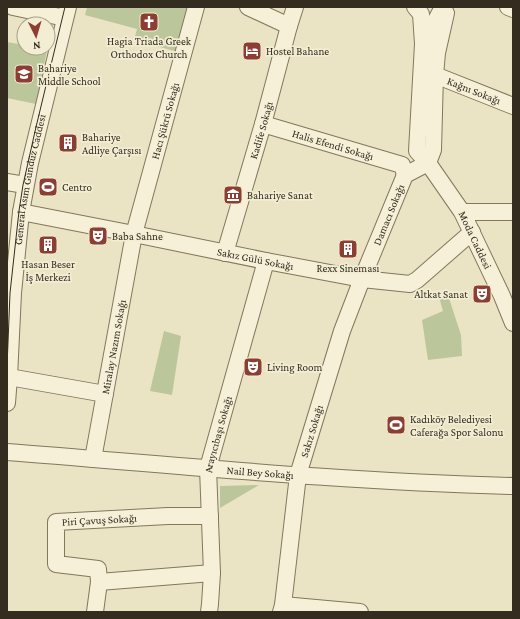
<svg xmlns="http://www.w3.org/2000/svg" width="520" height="619" font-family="'Crimson Pro',serif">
	<rect width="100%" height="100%" fill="#eae4c5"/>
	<g fill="#bbc79a">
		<path d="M87 7H190L178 52 134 40 137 29 85 15Z"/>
		<path d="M7 42 24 45V48H36L47 50 36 104 7 98Z"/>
		<path d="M447 292 461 335 462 356 428 360 422 320 443 311 439 297Z"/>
		<path d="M164 331 181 336 172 395 150 391Z"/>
		<path d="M259 485 220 508V486Z"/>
	</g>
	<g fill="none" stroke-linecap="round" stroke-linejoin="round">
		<defs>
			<g id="minor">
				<path d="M13 7 65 18"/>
				<path d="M248 7 289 26"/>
				<path d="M415 7 421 14 423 44"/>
				<path id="s1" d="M443 7 423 44 417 151 428 163 462 212 502 296 513 323"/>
				<path d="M508 7 513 9"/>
				<path id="s2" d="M435 75 513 106"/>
				<path id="s3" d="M263 124 402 165 405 175"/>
				<path d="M428 163 433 150 435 75 437 53 446 13"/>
				<path d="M7 182 25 185"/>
				<path id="s4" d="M21 212 134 234 266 261 362 279 410 284 417 280 472 232"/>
				<path d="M462 212H513"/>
				<path id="s5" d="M225 253 263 124 289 26 295 7"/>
				<path d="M9 377 105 394"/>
				<path id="s6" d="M7 403 9 377 13 293 21 212 30 163 68 7"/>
				<path id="s7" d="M7 452C175 465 344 482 513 486"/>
				<path id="s8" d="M93 459 134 234 196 7"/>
				<path d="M99 582 212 573"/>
				<path d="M283 605 360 612"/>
				<path id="s9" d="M95 612 99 582 98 569 56 564V522L168 516H210"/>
				<path id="s10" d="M209 612 210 604 212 573 208 468 266 261"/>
				<path id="s11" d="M281 612 283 605 298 475 342 331 362 279 405 175 428 163"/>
			</g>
		</defs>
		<use href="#minor" stroke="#83765d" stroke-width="18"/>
		<use href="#minor" stroke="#f5f0d7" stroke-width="16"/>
		<path stroke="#342c1f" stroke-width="1" d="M7 367 10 293 19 211 23 185 36 127 65 7"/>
	</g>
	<defs>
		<symbol id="church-square" viewBox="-11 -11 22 22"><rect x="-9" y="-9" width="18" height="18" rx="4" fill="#8c3e32" stroke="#f2edd3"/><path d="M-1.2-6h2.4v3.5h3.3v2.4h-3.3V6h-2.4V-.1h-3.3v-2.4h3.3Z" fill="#fff"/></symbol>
		<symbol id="hotel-square" viewBox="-11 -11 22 22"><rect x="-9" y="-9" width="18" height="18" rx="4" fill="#8c3e32" stroke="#f2edd3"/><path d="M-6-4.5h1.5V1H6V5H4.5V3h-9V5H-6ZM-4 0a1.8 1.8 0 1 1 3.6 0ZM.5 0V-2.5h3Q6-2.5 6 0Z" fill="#fff"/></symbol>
		<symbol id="school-square" viewBox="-11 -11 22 22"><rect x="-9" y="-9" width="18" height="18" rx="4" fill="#8c3e32" stroke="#f2edd3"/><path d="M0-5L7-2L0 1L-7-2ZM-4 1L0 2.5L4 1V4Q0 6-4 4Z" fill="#fff"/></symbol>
		<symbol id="building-square" viewBox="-11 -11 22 22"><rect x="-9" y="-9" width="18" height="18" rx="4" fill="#8c3e32" stroke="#f2edd3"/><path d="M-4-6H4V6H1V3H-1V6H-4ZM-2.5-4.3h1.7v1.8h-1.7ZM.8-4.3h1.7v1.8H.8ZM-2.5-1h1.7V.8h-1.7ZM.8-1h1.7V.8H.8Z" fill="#fff"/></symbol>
		<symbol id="stadium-square" viewBox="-11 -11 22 22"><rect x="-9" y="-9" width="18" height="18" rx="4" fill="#8c3e32" stroke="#f2edd3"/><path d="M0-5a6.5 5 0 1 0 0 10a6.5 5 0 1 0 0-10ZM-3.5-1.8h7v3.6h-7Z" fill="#fff"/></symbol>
		<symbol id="museum-square" viewBox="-11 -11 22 22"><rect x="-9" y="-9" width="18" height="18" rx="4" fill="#8c3e32" stroke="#f2edd3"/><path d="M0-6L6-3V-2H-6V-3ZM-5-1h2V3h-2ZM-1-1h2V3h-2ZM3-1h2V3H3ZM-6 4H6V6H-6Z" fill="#fff"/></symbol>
		<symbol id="theatre-square" viewBox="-11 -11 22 22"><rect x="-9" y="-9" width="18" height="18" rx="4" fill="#8c3e32" stroke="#f2edd3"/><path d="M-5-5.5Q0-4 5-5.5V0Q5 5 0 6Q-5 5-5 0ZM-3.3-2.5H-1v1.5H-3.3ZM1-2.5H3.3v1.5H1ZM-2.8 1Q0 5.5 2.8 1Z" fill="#fff"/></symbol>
	</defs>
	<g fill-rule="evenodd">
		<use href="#church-square" x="138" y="11" width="22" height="22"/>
		<use href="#hotel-square" x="241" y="40" width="22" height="22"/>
		<use href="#school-square" x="13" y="63" width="22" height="22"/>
		<use href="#building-square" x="57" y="132" width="22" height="22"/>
		<use href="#stadium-square" x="37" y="176" width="22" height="22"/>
		<use href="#museum-square" x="222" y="184" width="22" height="22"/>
		<use href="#theatre-square" x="87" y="225" width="22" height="22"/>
		<use href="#building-square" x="37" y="234" width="22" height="22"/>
		<use href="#building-square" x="337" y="238" width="22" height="22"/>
		<use href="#theatre-square" x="471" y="283" width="22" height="22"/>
		<use href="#theatre-square" x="242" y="356" width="22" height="22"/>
		<use href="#stadium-square" x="385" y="414" width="22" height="22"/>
	</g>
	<g text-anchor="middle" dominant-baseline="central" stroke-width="3.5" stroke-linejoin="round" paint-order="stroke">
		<g font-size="11" fill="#342c1f" stroke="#f2edd3" text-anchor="start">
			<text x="149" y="41" text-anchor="middle">Hagia Triada Greek<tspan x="149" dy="13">Orthodox Church</tspan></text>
			<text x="266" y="51">Hostel Bahane</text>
			<text x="38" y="68">Bahariye<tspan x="38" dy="13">Middle School</tspan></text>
			<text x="82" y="137">Bahariye<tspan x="82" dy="13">Adliye Çarşısı</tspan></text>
			<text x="62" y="187">Centro</text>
			<text x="247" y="195">Bahariye Sanat</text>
			<text x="112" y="236">Baba Sahne</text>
			<text x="48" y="264" text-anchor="middle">Hasan Beser<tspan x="48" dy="13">İş Merkezi</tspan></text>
			<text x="348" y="268" text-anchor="middle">Rexx Sineması</text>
			<text x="468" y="294" text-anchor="end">Altkat Sanat</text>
			<text x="267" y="367">Living Room</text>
			<text x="410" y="419">Kadıköy Belediyesi<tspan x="410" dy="13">Caferağa Spor Salonu</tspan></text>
		</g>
		<g font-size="11" fill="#342c1f" stroke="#f2edd3">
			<text stroke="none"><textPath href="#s2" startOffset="42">Kağnı Sokağı</textPath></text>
			<text stroke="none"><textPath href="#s8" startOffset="346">Hacı Şükrü Sokağı</textPath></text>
			<text stroke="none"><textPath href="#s5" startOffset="128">Kadife Sokağı</textPath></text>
			<text stroke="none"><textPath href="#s3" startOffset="73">Halis Efendi Sokağı</textPath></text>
			<text stroke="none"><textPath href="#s6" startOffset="225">General Asım Gündüz Caddesi</textPath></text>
			<text stroke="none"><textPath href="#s11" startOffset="414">Damacı Sokağı</textPath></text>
			<text stroke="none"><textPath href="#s1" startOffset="256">Moda Caddesi</textPath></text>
			<text stroke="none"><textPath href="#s4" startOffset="239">Sakız Gülü Sokağı</textPath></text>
			<text stroke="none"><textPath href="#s8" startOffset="114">Miralay Nazım Sokağı</textPath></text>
			<text stroke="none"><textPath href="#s11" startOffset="184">Sakız Sokağı</textPath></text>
			<text stroke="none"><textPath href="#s10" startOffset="179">Arayıcıbaşı Sokağı</textPath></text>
			<text stroke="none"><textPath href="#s7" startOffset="254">Nail Bey Sokağı</textPath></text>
			<text stroke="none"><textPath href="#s9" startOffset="171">Piri Çavuş Sokağı</textPath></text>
		</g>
	</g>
	<rect width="520" height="619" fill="none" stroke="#342c1f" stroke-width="16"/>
	<g transform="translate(36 36) rotate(175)"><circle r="19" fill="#f2edd3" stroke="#a6a08b"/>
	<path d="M0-3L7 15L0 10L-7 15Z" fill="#8c3e32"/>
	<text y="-6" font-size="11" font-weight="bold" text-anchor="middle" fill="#342c1f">N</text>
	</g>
</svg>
